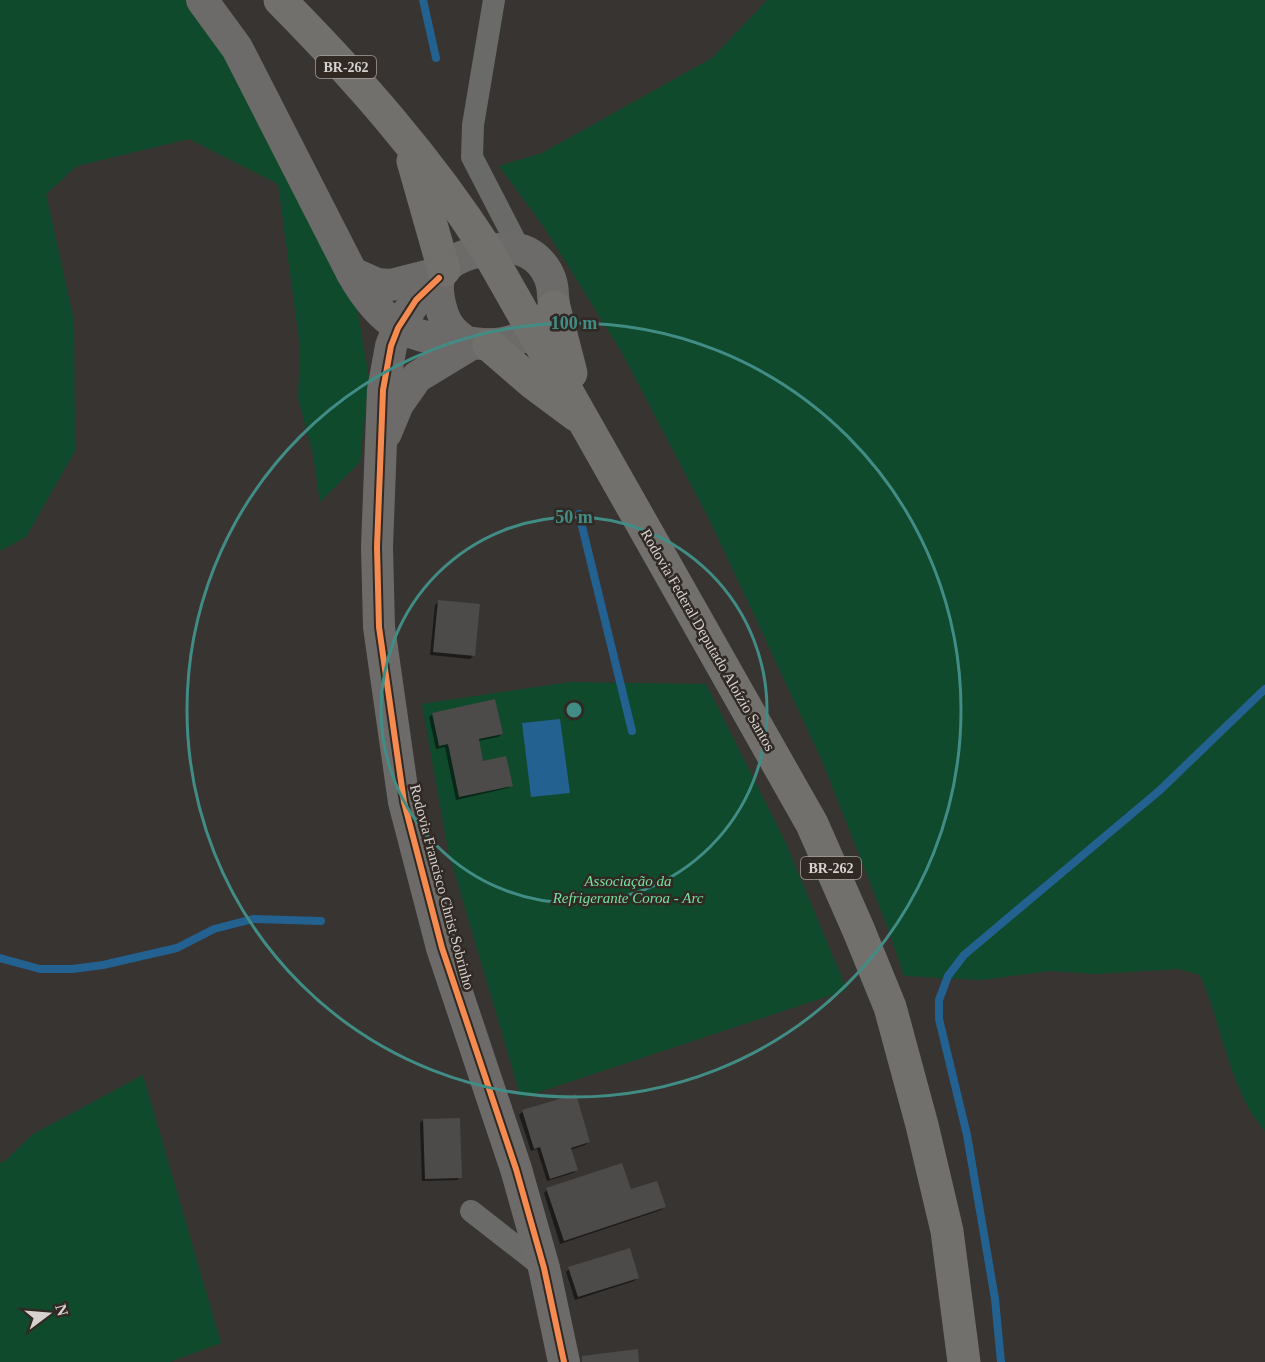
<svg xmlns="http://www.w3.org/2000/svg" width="1265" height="1362" font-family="Georgia,serif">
	<rect width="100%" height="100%" fill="#373431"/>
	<g fill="#0f4a2d">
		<path d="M0 0H218L344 265 358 313 369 378 360 462 320 502 313 455 298 397 300 347 278 184 189 139 77 166 46 194 74 321 75 451 26 537 0 551Z"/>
		<path d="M767 0H1265V1132C1260 1125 1254 1117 1249 1109 1226 1067 1219 1018 1200 975L1178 969 1096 974 1050 971 981 980 904 976 890 934 823 763 711 523 622 353 544 227 499 166 542 153 712 58Z"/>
		<path d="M569 682 706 684 785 841 847 990 521 1098 448 850 422 704Z"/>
		<path d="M143 1075 221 1343 170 1362H0V1161L3 1163 33 1134Z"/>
	</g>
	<path fill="#236190" d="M560 719 570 793 531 797 522 723Z"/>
	<g fill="#0007">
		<path d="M439 602 473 656 470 659 430 655 435 605Z"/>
		<path d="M433 714 502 734 498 737 478 741 482 762 511 785 508 788 456 800 445 747 436 749 429 717Z"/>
		<path d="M523 1111 589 1142 585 1145 570 1150 576 1170 573 1173 547 1181 537 1149 531 1151 519 1115Z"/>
		<path d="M423 1120 460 1177 457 1180 422 1181 420 1123Z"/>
		<path d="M547 1190 630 1191 664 1207 661 1210 560 1244 544 1193Z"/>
		<path d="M569 1269 637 1278 634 1281 575 1300 566 1272Z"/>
	</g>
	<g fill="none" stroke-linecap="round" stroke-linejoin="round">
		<g stroke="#236190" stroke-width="8">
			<path d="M423 0 436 58"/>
			<path d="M579 514 632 731"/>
			<path d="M0 958 40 969H72L103 965 177 948 214 929 253 919 321 921"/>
			<path d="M1001 1362 995 1299 967 1135 939 1019V1000L948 976 964 955 1159 791 1265 689"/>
		</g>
	</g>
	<g fill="#4d4a4a">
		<path d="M438 600 480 604 475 656 433 652Z"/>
		<path d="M495 699 503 734 479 739 483 761 506 756 513 786 459 797 448 744 439 746 432 713Z"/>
		<path d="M576 1094 590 1142 571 1148 578 1170 550 1179 540 1147 534 1149 522 1110Z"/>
		<path d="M460 1118 462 1178 425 1179 423 1119Z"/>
		<path d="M622 1163 631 1189 657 1181 666 1207 564 1241 546 1188Z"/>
		<path d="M630 1248 639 1278 578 1297 568 1267Z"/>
		<path d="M638 1349 639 1362H582V1356Z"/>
	</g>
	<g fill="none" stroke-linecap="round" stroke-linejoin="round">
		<g stroke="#6a6a68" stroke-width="22">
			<path d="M494 0 473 125 472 157 519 248"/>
			<path d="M471 1211 544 1268"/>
		</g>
		<g stroke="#6d6b69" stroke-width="32">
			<path d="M202 0 237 48 352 273C382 326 408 339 467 342"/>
			<path d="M509 248C535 249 553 271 553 296 554 301 554 305 553 310 543 334 507 346 483 344 477 343 470 344 465 341 459 337 452 331 448 325 441 313 433 285 442 272 456 252 487 250 509 248Z"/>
			<path d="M352 273 377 284 391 285 442 272"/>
			<path d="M439 278 416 300 398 328 391 346 383 390 377 547 379 627 404 802 442 948 516 1169 544 1268 564 1362"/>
			<path d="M386 433 398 404 417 377 473 343"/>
		</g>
		<g stroke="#72706d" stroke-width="33">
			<path d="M280 0C356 77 428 158 487 250L812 824 859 931 890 1007 922 1125 947 1231 964 1362"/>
			<path d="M413 161 444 270"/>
			<path d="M554 307 571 373"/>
			<path d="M489 345 533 383 576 415"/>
		</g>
		<defs>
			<path id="cycleway" d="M439 278 416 300 398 328 391 346 383 390 377 547 379 627 404 802 442 948 516 1169 544 1268 564 1362"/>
		</defs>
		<use href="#cycleway" stroke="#302924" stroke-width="10"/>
		<use href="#cycleway" stroke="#f68b52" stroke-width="6"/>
	</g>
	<g fill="none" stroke="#418d86" stroke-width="3">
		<circle cx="574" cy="710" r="193"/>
		<circle cx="574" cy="710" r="387"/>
	</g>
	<g text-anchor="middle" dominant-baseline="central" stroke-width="5" stroke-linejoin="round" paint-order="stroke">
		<g fill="#302924" stroke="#a59f9c" stroke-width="1.5">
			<rect x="316" y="56" width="60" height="22" rx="4.5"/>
			<rect x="801" y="857" width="60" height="22" rx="4.5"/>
		</g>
		<g font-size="14" font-weight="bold" fill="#d7d2cf">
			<text x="346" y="67">BR-262</text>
			<text x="831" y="868">BR-262</text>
		</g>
		<g font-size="15" fill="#d7d2cf" stroke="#302924">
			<text transform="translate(708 640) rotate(60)">Rodovia Federal Deputado Aloízio Santos</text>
			<text transform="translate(442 887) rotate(75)">Rodovia Francisco Christ Sobrinho</text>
		</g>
		<g font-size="15" font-style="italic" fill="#77e1a0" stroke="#302924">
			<text x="628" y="881">Associação da<tspan x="628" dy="17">Refrigerante Coroa - Arc</tspan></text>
		</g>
	</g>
	<circle cx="574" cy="710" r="9" fill="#418d86" stroke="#302924" stroke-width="3"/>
	<g font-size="18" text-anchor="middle" font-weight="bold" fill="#418d86" stroke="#302924" stroke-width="5" stroke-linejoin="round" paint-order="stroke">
		<text x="574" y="329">100 m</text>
		<text x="574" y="523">50 m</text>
	</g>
	<g transform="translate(48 1314) rotate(74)" stroke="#302924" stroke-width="4.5" paint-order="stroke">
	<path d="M0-4.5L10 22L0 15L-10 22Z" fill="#d7d2cf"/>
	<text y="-9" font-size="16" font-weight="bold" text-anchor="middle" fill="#d7d2cf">N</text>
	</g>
</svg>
